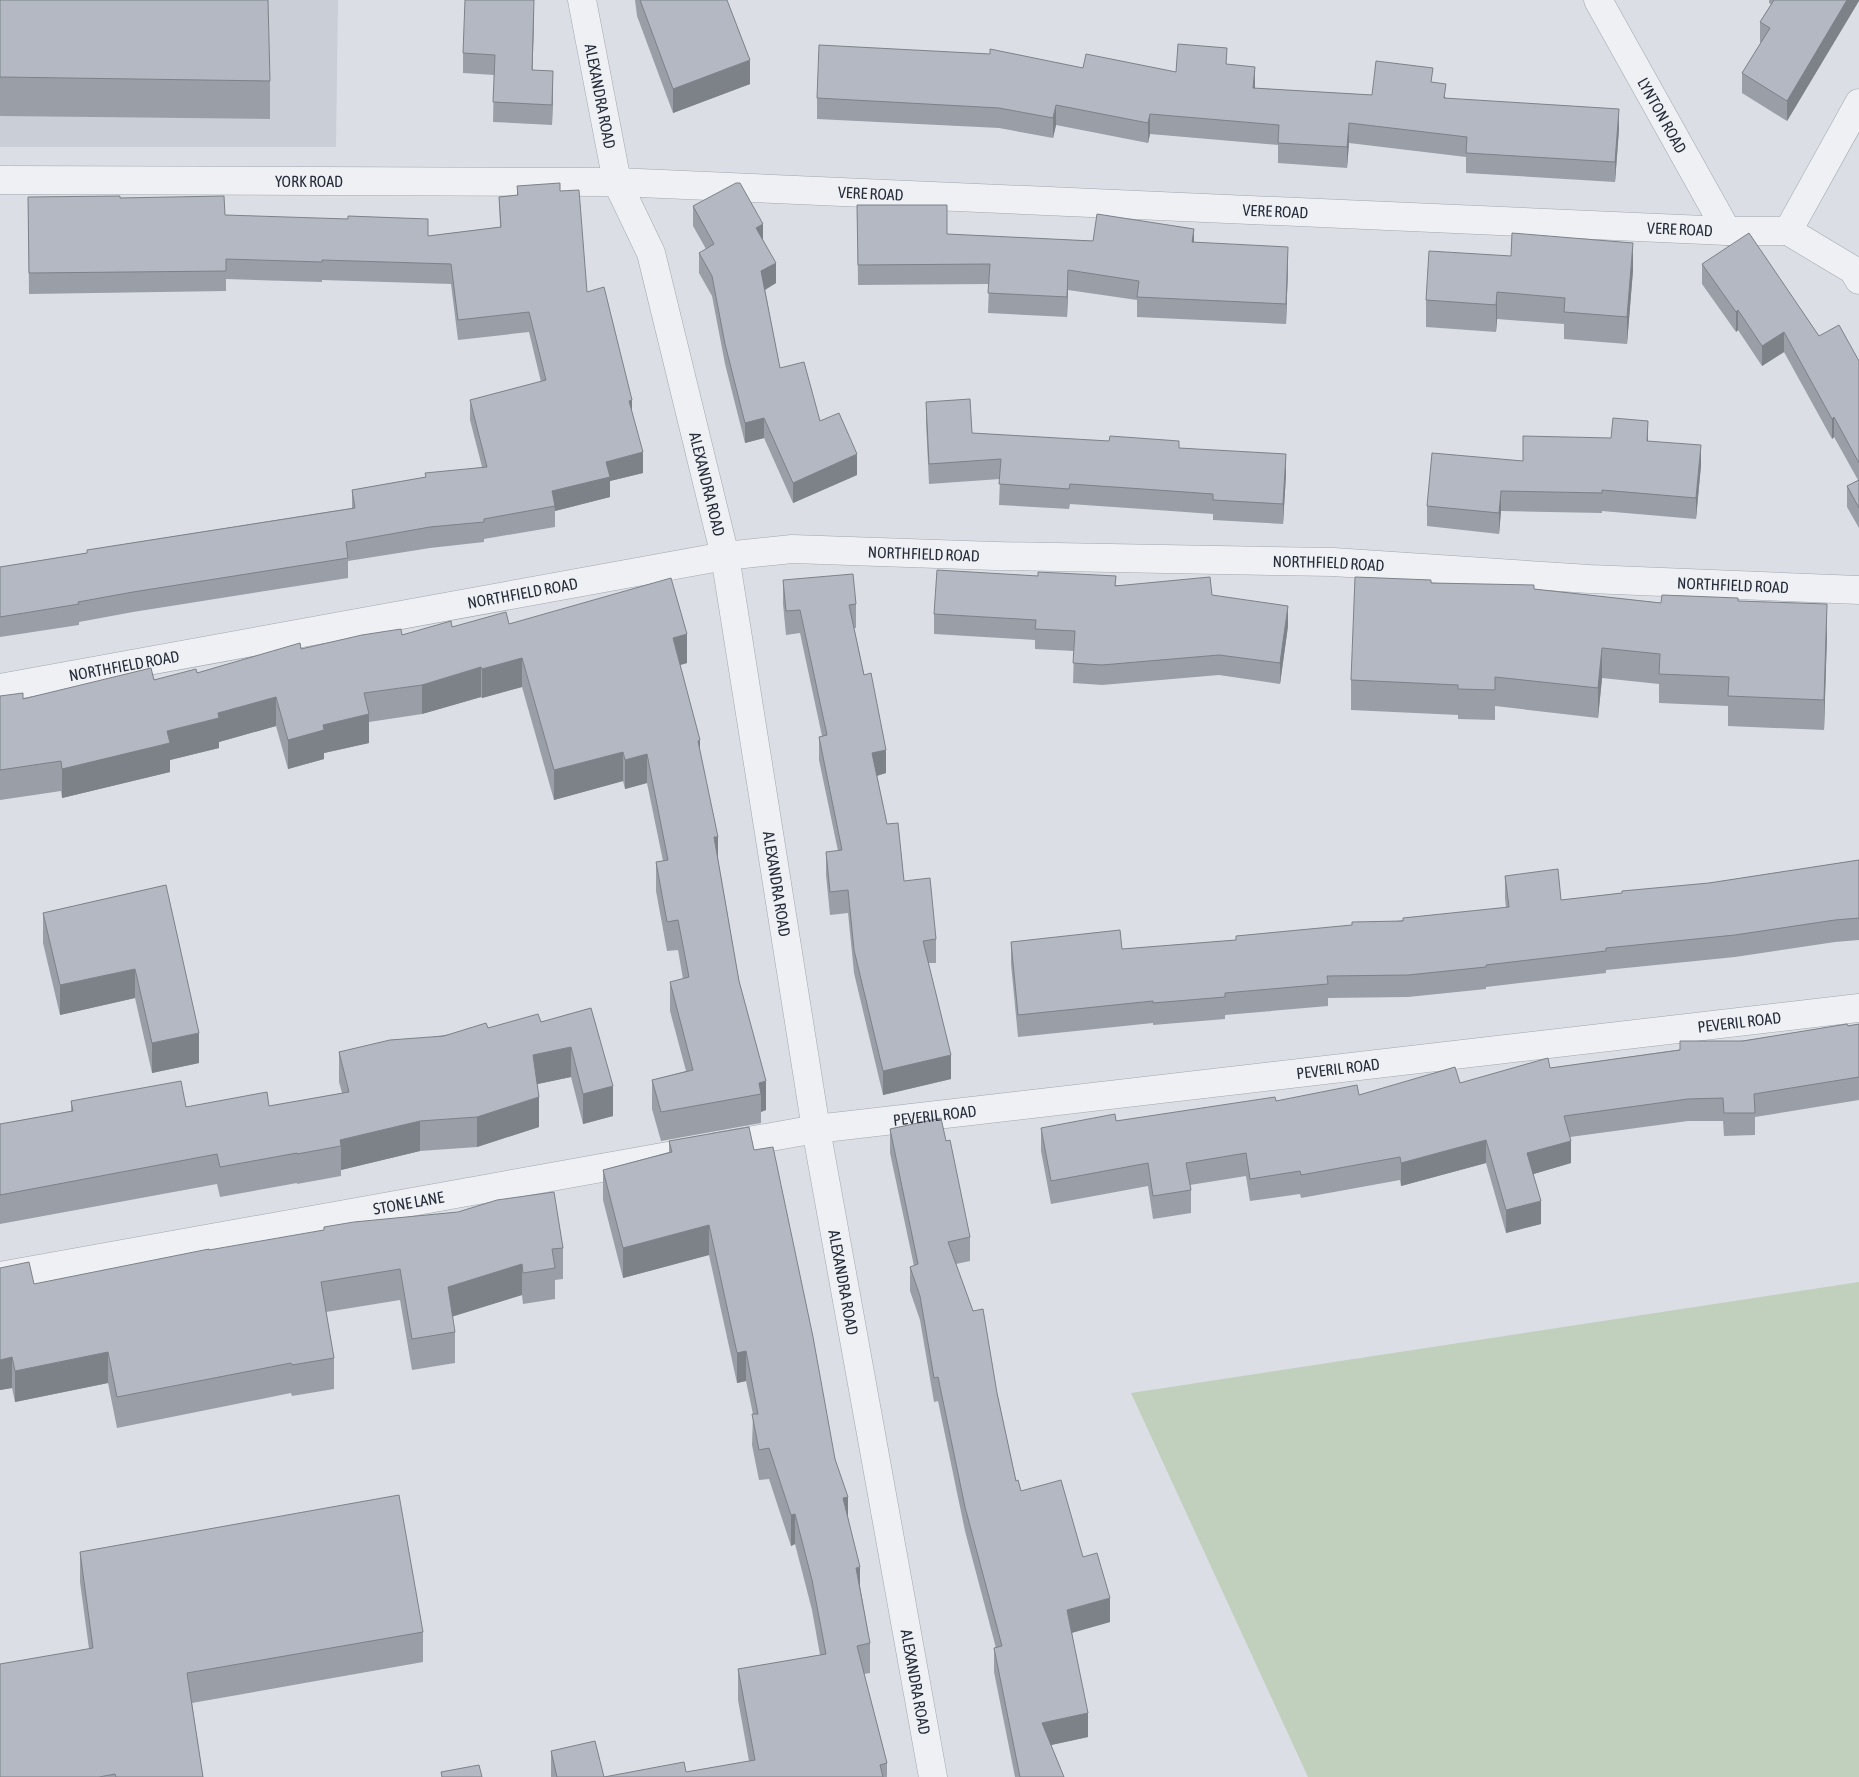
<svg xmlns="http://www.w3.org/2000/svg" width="1859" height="1777" font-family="'Asap Condensed',sans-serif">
	<rect width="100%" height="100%" fill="#dbdfe5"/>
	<path fill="#caced7" d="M0 0H338L336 147H0Z"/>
	<path fill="#c1cfbd" d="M1859 1282V1777H1308L1131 1393Z"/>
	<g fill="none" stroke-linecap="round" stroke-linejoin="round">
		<defs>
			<g id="street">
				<path id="s1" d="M582 0 617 182 651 253 725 556 816 1129 933 1777"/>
				<path id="s2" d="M1598 0 1727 231"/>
				<path id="s3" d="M0 180 617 182 1727 231H1788L1859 103"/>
				<path d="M1788 231 1853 270 1859 280"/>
				<path id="s4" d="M0 688 725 556 792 549 995 556 1333 562 1589 579 1859 590"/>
				<path id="s5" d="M715 1147 816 1129 1859 1008"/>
				<path id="s6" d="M0 1276 668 1156"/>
			</g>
		</defs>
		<use href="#street" stroke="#a1a6af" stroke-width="29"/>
		<use href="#street" stroke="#eef0f4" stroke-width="28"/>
	</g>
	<g fill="#9a9ea7">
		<path d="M0 0 270 81V119L0 116Z"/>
		<path d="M635 0H727L750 84 673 113 637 16Z"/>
		<path d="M1769 0H1859L1787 121 1742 93V73L1761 43 1760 42V22L1771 4 1769 3Z"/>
		<path d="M534 17 532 70 553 91 552 125 493 122 494 75 463 73V53Z"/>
		<path d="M1227 65 1255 88 1372 95 1433 82 1446 98 1619 129 1615 182 1466 173V157L1349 143 1347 168 1278 163V145L1150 134 1148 143 1056 125 1053 138 999 128 817 119V98L1083 68 1176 72Z"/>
		<path d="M517 186 560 191 587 292 632 412 643 473 610 481V497L555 511V527L484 539V542L430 548 348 561V578L133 612 79 622V625L0 637V567L87 553V550L352 508V490L482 467 470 420V400L541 382 529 332 458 340 451 284 322 280V282L226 279V291L29 294 28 197 120 198 225 215 428 236 500 227 499 197 517 195Z"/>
		<path d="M857 205 947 234 1093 241 1194 242 1288 267 1286 324 1137 317V300L1068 290 1067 317 988 313 989 284 858 285Z"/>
		<path d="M693 206 763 241 776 283 765 290 780 368 820 421 857 475 793 503 764 438 745 443 725 364 712 296 699 273V253L706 249 693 226Z"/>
		<path d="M1702 264 1819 336 1859 361V528L1847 507V486L1858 480 1834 437 1832 439 1784 352 1762 366 1738 330 1736 332 1702 284Z"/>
		<path d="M1633 270 1627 344 1564 339V324L1497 319 1496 332 1426 327V300Z"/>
		<path d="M926 402 972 433 1179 448 1286 475 1283 524 1213 520V514L1143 509 1070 504 1069 509 999 505 1000 479 929 484 926 422Z"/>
		<path d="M1648 441 1701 465 1696 519 1602 511V513L1501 511 1499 534 1427 526V506L1523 461Z"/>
		<path d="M783 580 856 604V628H854L886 773 877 776 887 824 904 881 936 939V963H928L951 1079 883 1095 854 973 848 913 830 915 826 875V852L838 851 819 760V737L822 736 800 633 786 635 783 604Z"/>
		<path d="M1431 583 1534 589 1661 603 1738 601 1827 634 1824 730 1728 726V706L1659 703V684L1602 678 1598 718 1495 706V720L1458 719V715L1351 710V680Z"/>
		<path d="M1116 585 1212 595 1288 626 1280 684 1219 675 1102 685 1073 683 1074 651 1035 649V640L934 634V614Z"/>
		<path d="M509 624 687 663 680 665 700 753 718 859 739 981 766 1110 761 1112V1123L661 1141 652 1109V1080L686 1071 670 1011V982L683 979 678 950 667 951 656 891V862L663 861 647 783 625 789 623 781 554 800 522 687 482 698 481 697 422 714 369 722V743L324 753V759L288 769 276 726 219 742V748L170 760V772L62 798 61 791 0 800V696L23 699 197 673 301 649 402 635 452 627Z"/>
		<path d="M1859 860V940L1835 942 1735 957 1606 970V973L1486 987V989L1408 997 1328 998V1006L1225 1015V1019L1153 1025V1023L1018 1037 1011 964V942L1122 949 1236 940 1506 908 1505 898V876L1561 900 1709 883Z"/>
		<path d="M166 885 199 1063 152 1073 135 998 60 1015 43 943V913Z"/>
		<path d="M591 1008 613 1116 583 1124 571 1077 537 1084 539 1127 477 1147 420 1151 341 1170V1176L297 1184V1183L220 1197 217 1184 0 1224V1124L71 1111V1101L186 1107 269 1106 342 1093 339 1082V1052L488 1028 541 1022Z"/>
		<path d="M1859 1024V1100L1755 1117V1135L1724 1136 1723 1121H1688L1570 1137 1571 1163 1533 1174 1541 1224 1506 1233 1486 1163 1401 1186 1400 1180 1301 1198 1300 1194 1250 1201 1246 1176 1190 1185 1191 1190V1213L1153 1219 1148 1186 1051 1204 1041 1151V1128L1116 1121 1276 1101 1359 1095 1460 1083 1550 1068Z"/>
		<path d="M890 1129 946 1141 970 1237V1261L956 1264 997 1393 1016 1481 1021 1491 1083 1557 1110 1622 1072 1633 1088 1737 1051 1745 1064 1777H1015L994 1672V1648H996L965 1531 938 1401 934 1402 920 1320 910 1291V1267L914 1266 890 1153Z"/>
		<path d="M669 1141 754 1150 835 1459 848 1517 870 1643V1673L864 1674 887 1763V1777H551V1751L604 1777 686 1772 749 1761 738 1700V1669L820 1655 812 1610 795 1544 791 1546 769 1479 759 1480 752 1445 753 1414 746 1381 737 1383 709 1255 623 1278 603 1200V1170L669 1152Z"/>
		<path d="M563 1248V1279L555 1280V1299L523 1304 522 1295 452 1316 455 1332V1363L412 1370 400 1300 326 1312 334 1358V1389L292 1396 291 1393 117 1428 108 1383 15 1402 12 1388 0 1390 34 1284 209 1250Z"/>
		<path d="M80 1552 423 1632V1662L192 1703 203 1777H0L89 1649 80 1582Z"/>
	</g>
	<g fill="#7d8188">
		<path d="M534 0V17L532 91V70Z"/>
		<path d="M1847 0H1859V1L1787 121V101Z"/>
		<path d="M750 60V84L673 113V89Z"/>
		<path d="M1255 67V87L1253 108V88Z"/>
		<path d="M553 71V91L552 125V105Z"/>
		<path d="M1056 105V125L1053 138V118Z"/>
		<path d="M1619 109V129L1615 182V162Z"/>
		<path d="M1150 114V134L1148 143V123Z"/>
		<path d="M1349 123V143L1347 168V147Z"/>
		<path d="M763 224V244L756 228Z"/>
		<path d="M1194 229V249L1192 242Z"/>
		<path d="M1633 243V270L1627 344V317Z"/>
		<path d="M1288 247V267L1286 324V304Z"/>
		<path d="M776 263V283L761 292V271Z"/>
		<path d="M1068 270V290L1067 317V297Z"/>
		<path d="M1497 292V319L1496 332V305Z"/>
		<path d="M1738 310V330L1736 332V312Z"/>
		<path d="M1784 332V352L1762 366V346Z"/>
		<path d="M632 400V420L629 401Z"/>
		<path d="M1834 417V437L1832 439V419Z"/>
		<path d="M764 418V438L745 443V423Z"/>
		<path d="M1648 421V441H1647Z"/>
		<path d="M1701 445V465L1696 519V498Z"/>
		<path d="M643 452V473L610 481V497L555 511 552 491 606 462Z"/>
		<path d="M857 454V475L793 503V483Z"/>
		<path d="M1286 454V475L1283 524V504Z"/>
		<path d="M1501 491V511L1499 534V513Z"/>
		<path d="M1827 604V634L1824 730V700Z"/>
		<path d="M1288 606V626L1280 684V663Z"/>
		<path d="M687 634V663L673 667V638Z"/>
		<path d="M1602 648V678L1598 718V688Z"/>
		<path d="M522 658V687L482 698V669Z"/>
		<path d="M481 667V697L422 714V685Z"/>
		<path d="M276 697V726L219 742V748L170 760V772L62 798V769L218 713Z"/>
		<path d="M369 714V743L324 753V759L288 769V740L323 725Z"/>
		<path d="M700 740V769L698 741Z"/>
		<path d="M886 750V773L872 777V753Z"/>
		<path d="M623 752V781L554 800V770Z"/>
		<path d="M647 754V783L625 789V760Z"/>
		<path d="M714 837H718V866Z"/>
		<path d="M135 969V998L60 1015V985Z"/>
		<path d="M199 1033V1063L152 1073V1043Z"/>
		<path d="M571 1047V1077L533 1085V1055Z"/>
		<path d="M951 1055V1079L883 1095V1071Z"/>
		<path d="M766 1081V1110L761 1112V1094L759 1083Z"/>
		<path d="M613 1086V1116L583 1124V1094Z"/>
		<path d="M539 1097V1127L477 1147V1117Z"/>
		<path d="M420 1121V1151L341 1170V1146L340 1140Z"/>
		<path d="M1486 1140V1163L1401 1186V1163Z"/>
		<path d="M1571 1141V1163L1527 1176V1153Z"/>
		<path d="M1541 1201V1224L1506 1233V1210Z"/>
		<path d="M709 1225V1255L623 1278V1248Z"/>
		<path d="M522 1264V1295L448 1318V1287Z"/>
		<path d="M746 1351V1381L737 1383V1353Z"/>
		<path d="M108 1352V1383L15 1402V1371Z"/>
		<path d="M12 1357V1388L0 1390V1360Z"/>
		<path d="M848 1497V1527L843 1498Z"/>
		<path d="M795 1514V1544L791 1546V1515Z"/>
		<path d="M860 1567V1598L856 1568Z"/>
		<path d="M1110 1598V1622L1067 1634V1610Z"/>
		<path d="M1088 1713V1737L1042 1747V1723Z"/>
	</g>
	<g fill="#b3b8c2" stroke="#7d8188">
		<path d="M0 0H268L270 81 0 77Z"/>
		<path d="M465 0H534L532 70 553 71 552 105 493 102 495 55 463 53Z"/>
		<path d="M640 0H727L750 60 673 89Z"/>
		<path d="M1774 0H1847L1787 101 1742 73 1770 28 1760 22Z"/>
		<path d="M1178 44 1227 48 1226 64 1255 67 1253 88 1372 95 1376 61 1433 68 1431 82 1446 84 1444 98 1619 109 1615 162 1466 153 1467 137 1349 123 1347 147 1278 143 1279 125 1150 114 1148 123 1056 105 1053 118 999 108 817 98 819 45 990 54V49L1083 68 1086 54 1176 72Z"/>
		<path d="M560 183V191L579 190 587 292 604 287 632 400 629 401 643 452 606 462 610 477 552 491 555 506 484 519V522L430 527 346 542 348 558 133 592 78 602 79 604 0 617V567L87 553V550L355 508 352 490 426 477 425 473 487 467 470 400 546 380 529 312 458 320 451 264 322 260V262L226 259V271L29 273 28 197 120 196V198L224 196 225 215 348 219V216L428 219V236L501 227 499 197 518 195 517 186Z"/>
		<path d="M736 183H740L763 224 756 228 776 263 761 271 780 368 804 362 820 421 839 413 857 454 793 483 764 418 745 423 725 344 712 276 699 253 714 244 693 206Z"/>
		<path d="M857 205H947V234L1093 241 1097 214 1194 229 1192 242 1288 247 1286 304 1137 297 1139 281 1068 270 1067 297 988 293 990 264 858 265Z"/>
		<path d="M1512 233 1633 243 1627 317 1564 312 1565 298 1497 292 1496 305 1426 300 1429 251 1511 256Z"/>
		<path d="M1749 233 1819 336 1839 325 1859 361V463L1834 417 1832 419 1784 332 1762 346 1738 310 1736 312 1702 264Z"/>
		<path d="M970 399 972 433 1109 441 1110 436 1179 441V448L1286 454 1283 504 1213 500V494L1143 489 1070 484 1069 489 999 484 1001 459 929 464 926 402Z"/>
		<path d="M1613 418 1648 421 1647 441 1701 445 1696 498 1602 490V493L1501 491 1499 513 1427 506 1432 453 1523 461V436L1611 438Z"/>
		<path d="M1859 480V508L1847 486Z"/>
		<path d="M937 570 1038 576V572L1116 576 1115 586 1210 577 1212 595 1288 606 1280 663 1219 655 1102 665 1073 663 1075 631 1035 629 1036 620 934 614Z"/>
		<path d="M853 574 856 604 849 605 864 675 871 673 886 750 872 753 887 824 898 823 904 881 930 878 936 939 923 941 951 1055 883 1071 854 950 848 890 830 892 826 852 842 850 819 737 827 735 800 610 786 611 783 580Z"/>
		<path d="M1355 577 1431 580V583L1534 585V589L1661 603 1662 595 1738 598V601L1827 604 1824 700 1728 696 1729 677 1659 674 1660 654 1602 648 1598 688 1495 677V690L1458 689V685L1351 680Z"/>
		<path d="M671 578 687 634 673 638 700 740 698 741 718 837H714L739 981 766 1081 759 1083 761 1094 661 1112 652 1080 693 1070 670 982 689 977 678 920 667 922 656 862 668 860 647 754 625 760 623 752 554 770 522 658 482 669 481 667 422 685 364 693 369 714 323 725 324 730 288 740 276 697 218 713 219 718 167 731 170 743 62 769 61 761 0 770V696L23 693V699L151 668 154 680 196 669 197 673 300 643 301 649 362 635 401 629 402 635 451 621 452 627 506 612 509 624Z"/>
		<path d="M1859 860V918L1835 920 1735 935 1606 948V951L1486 965V967L1408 975 1327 976 1328 984 1225 993V997L1153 1003V1001L1018 1015 1011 942 1120 930 1122 949 1236 940V936L1352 925V922L1403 921V918L1509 907 1505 876 1558 869 1561 900 1622 893V891L1709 883Z"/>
		<path d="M166 885 199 1033 152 1043 135 969 60 985 43 913Z"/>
		<path d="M591 1008 613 1086 583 1094 571 1047 533 1055 539 1097 477 1117 420 1121 340 1140 341 1146 297 1154V1153L220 1167 217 1154 0 1195V1124L73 1111 71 1101 181 1081 186 1107 267 1092 269 1106 349 1092 339 1052 390 1040 444 1036 486 1023 488 1028 538 1014 541 1022Z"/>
		<path d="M1847 1024 1848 1026 1859 1024V1077L1754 1094 1755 1113H1724L1723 1098 1688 1099 1564 1116 1571 1141 1527 1153 1541 1201 1506 1210 1486 1140 1401 1163 1400 1157 1301 1175 1300 1171 1250 1179 1246 1153 1186 1163 1191 1190 1153 1196 1148 1163 1051 1181 1041 1128 1115 1114 1116 1121 1275 1097 1276 1101 1357 1085 1359 1095 1455 1067 1460 1083 1548 1058 1550 1068 1680 1050V1041H1743Z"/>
		<path d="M941 1118 946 1141 950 1140 970 1237 948 1242 973 1311 983 1309 997 1393 1016 1481 1018 1480 1021 1491 1061 1480 1083 1557 1097 1553 1110 1598 1067 1610 1088 1713 1042 1723 1064 1777H1020L994 1648 1002 1646 965 1507 938 1377 934 1378 920 1296 910 1267 918 1264 890 1129Z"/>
		<path d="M749 1127 754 1150 773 1147 813 1337 835 1459 848 1497 843 1498 860 1567 856 1568 870 1643 857 1646 887 1763 880 1765 883 1777H557L551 1751 595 1741 604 1777 684 1762 686 1772 755 1760 738 1669 826 1654 812 1580 795 1514 791 1515 769 1448 759 1450 752 1414H758L746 1351 737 1353 709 1225 623 1248 603 1170 672 1152 669 1141Z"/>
		<path d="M554 1192 563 1248 552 1249 555 1268 523 1273 522 1264 448 1287 455 1332 412 1339 400 1269 321 1282 334 1358 292 1365 291 1363 117 1397 108 1352 15 1371 12 1357 0 1360V1268L29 1262 34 1284 209 1249V1250L324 1230V1227L354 1222 458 1212 497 1200Z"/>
		<path d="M399 1495 423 1632 187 1673 203 1777H116L115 1774 99 1777H0V1664L93 1648 80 1552Z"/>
		<path d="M479 1765 482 1777H442L441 1772Z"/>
	</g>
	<g text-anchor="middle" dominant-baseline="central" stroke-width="4" stroke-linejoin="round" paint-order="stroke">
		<g font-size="16" fill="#262d3b" stroke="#eaeef3">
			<text stroke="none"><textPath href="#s1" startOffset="98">ALEXANDRA ROAD</textPath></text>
			<text stroke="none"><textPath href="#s2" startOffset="132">LYNTON ROAD</textPath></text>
			<text stroke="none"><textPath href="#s3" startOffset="309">YORK ROAD</textPath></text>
			<text stroke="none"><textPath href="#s3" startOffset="871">VERE ROAD</textPath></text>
			<text stroke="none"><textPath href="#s3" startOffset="1276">VERE ROAD</textPath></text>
			<text stroke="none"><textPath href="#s3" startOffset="1681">VERE ROAD</textPath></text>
			<text stroke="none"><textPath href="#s1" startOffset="502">ALEXANDRA ROAD</textPath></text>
			<text stroke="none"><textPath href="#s4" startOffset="936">NORTHFIELD ROAD</textPath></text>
			<text stroke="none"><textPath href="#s4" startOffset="1341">NORTHFIELD ROAD</textPath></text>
			<text stroke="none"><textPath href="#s4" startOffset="1746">NORTHFIELD ROAD</textPath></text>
			<text stroke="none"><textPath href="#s4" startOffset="531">NORTHFIELD ROAD</textPath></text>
			<text stroke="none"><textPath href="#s4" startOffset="126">NORTHFIELD ROAD</textPath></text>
			<text stroke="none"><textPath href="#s1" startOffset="908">ALEXANDRA ROAD</textPath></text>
			<text stroke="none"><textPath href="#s5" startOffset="1032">PEVERIL ROAD</textPath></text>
			<text stroke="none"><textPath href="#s5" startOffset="628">PEVERIL ROAD</textPath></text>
			<text stroke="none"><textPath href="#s5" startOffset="222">PEVERIL ROAD</textPath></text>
			<text stroke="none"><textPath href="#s6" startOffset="415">STONE LANE</textPath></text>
			<text stroke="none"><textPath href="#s1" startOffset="1312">ALEXANDRA ROAD</textPath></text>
			<text stroke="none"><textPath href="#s1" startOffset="1718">ALEXANDRA ROAD</textPath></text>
		</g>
	</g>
</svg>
